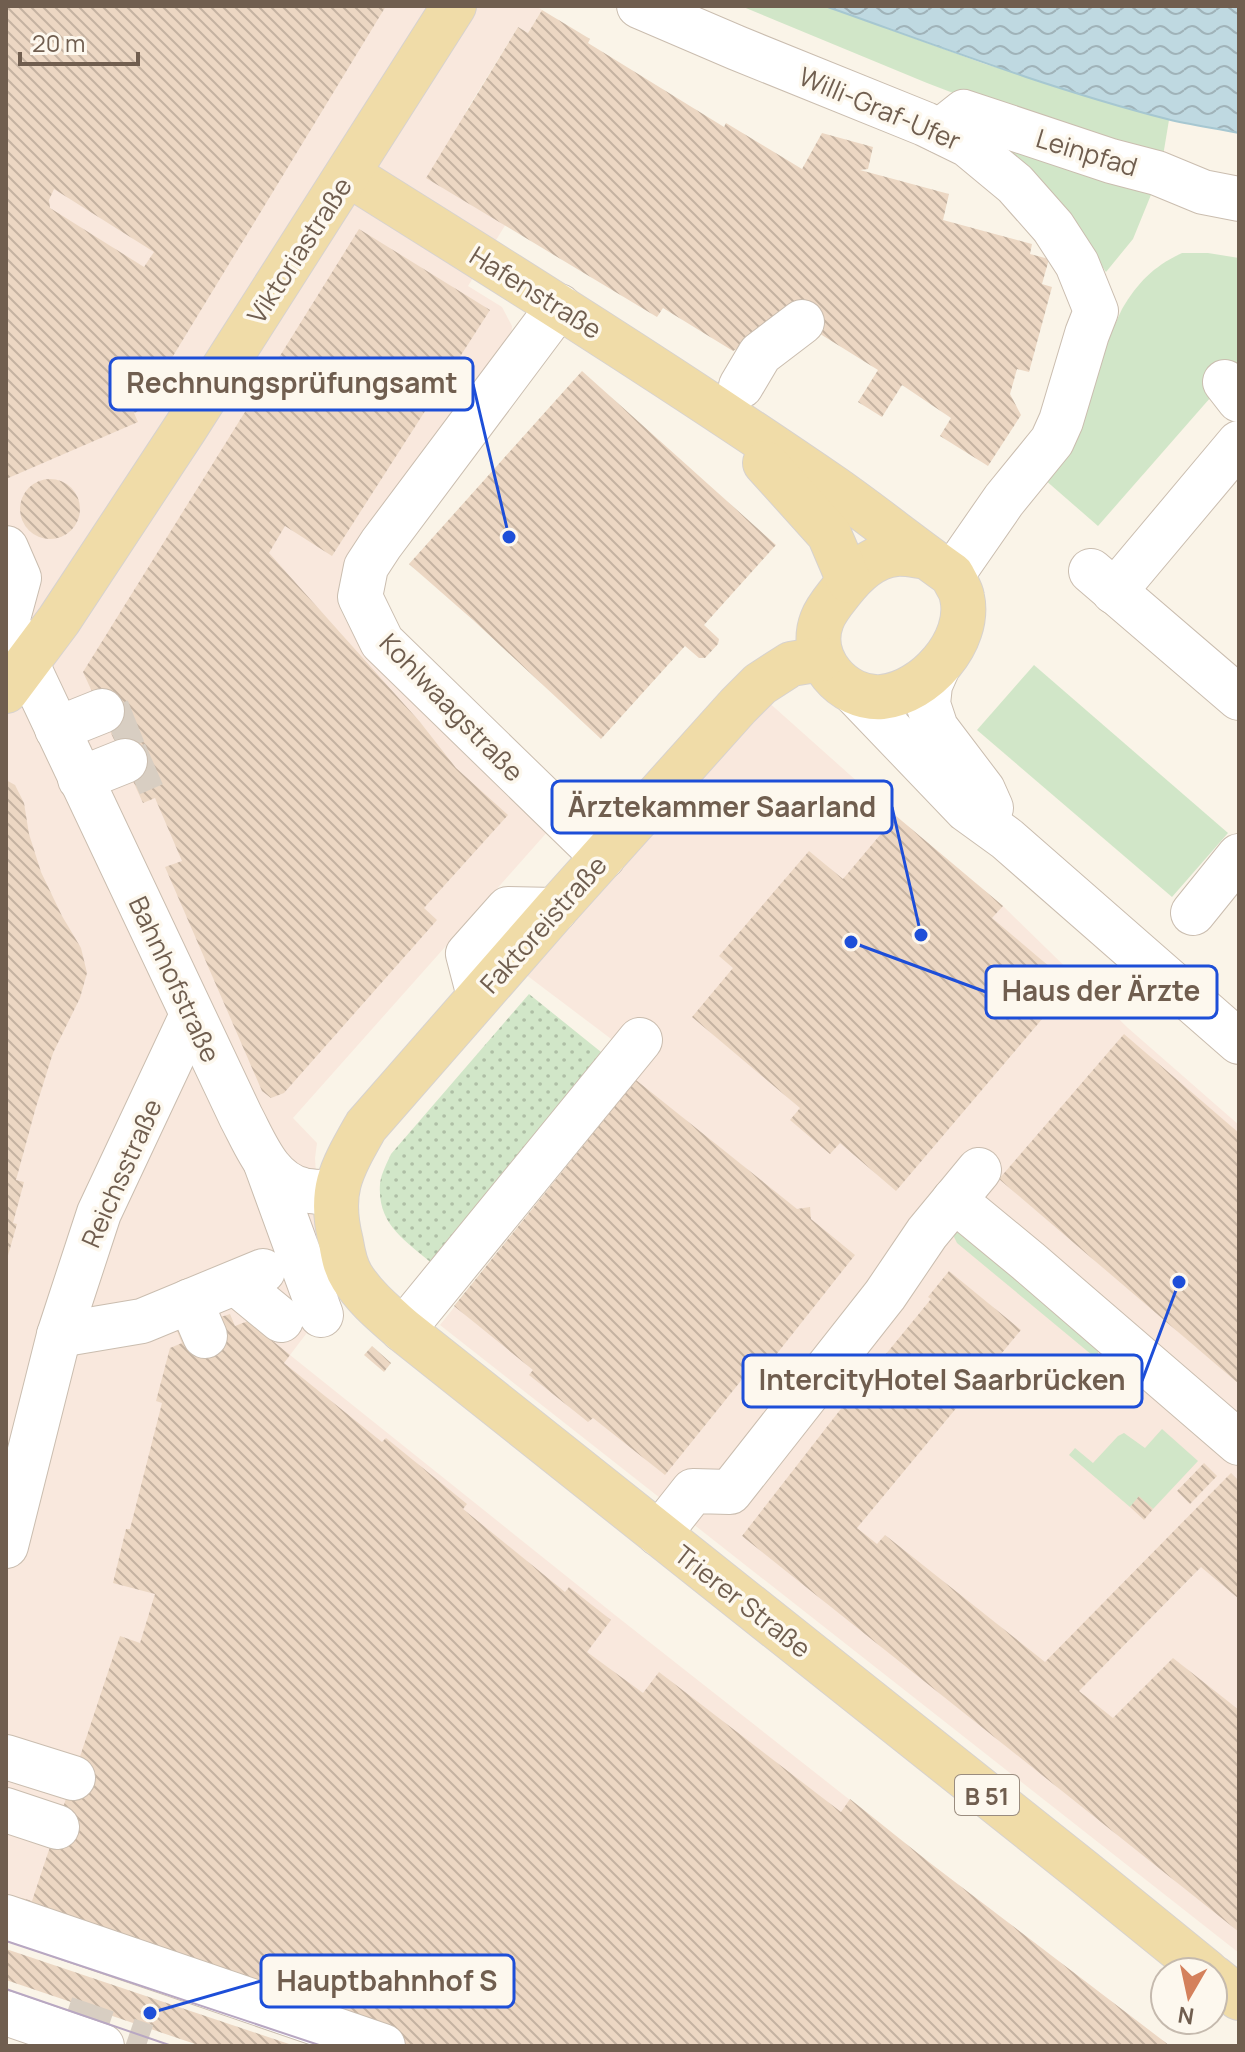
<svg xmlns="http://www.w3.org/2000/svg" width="1245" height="2052" font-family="Manrope,sans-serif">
	<defs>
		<pattern id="park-dots" width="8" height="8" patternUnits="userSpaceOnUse" patternTransform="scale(2)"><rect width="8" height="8" fill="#d1e6c8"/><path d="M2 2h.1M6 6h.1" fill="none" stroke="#aebea5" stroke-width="1.8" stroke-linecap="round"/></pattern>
		<pattern id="water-waves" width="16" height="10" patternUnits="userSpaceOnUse" patternTransform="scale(2)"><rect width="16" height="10" fill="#bfd9e1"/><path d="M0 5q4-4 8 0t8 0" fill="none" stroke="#a0b3b9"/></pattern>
		<pattern id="building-back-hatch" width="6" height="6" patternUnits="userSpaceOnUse" patternTransform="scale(2)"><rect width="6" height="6" fill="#ecd7c3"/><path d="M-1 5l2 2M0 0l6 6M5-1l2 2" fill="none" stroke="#c4b2a1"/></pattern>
	</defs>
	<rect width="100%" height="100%" fill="#faf4e8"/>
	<g fill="#f9e8dd">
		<path d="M6 6H536L542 10 528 33 518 27 466 111 545 160 468 286 502 307 512 326 511 342 350 559 339 585 340 609 352 632 549 830 293 1118 317 1143 315 1158 317 1191 338 1292 290 1355 615 1615 930 1863 1170 2046 18 1912 6 1907Z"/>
		<path d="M766 700 896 816 1003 906 1128 1028 1239 1125V1953L440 1325 647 1066 525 974Z"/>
	</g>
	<g fill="#d1e6c8">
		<path d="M741 6H825L985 64 1169 120 1162 162 995 109 927 83Z"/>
		<path d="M977 124 1155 185 1133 239 1106 272 1053 195Z"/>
		<path d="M1182 253H1208L1239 258V365L1098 526 1044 479 1122 309C1138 282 1154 266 1182 253Z"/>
		<path d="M1034 665 1228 833 1172 897 977 730Z"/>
		<path d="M960 1231 1098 1346V1360L957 1243 954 1237V1232Z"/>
		<path d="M1162 1429 1198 1461 1153 1509 1139 1497 1130 1507 1069 1455 1075 1448 1093 1463 1118 1436 1124 1433 1145 1448Z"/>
	</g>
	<path fill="url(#park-dots)" d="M529 994 606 1056 434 1265C406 1241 377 1225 380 1184 381 1174 387 1163 391 1154Z"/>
	<path fill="url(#water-waves)" stroke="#a6c7d1" stroke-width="2" d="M825 6H1239V133C1215 128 1190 125 1167 119 1050 89 938 46 825 6Z"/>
	<g fill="url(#building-back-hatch)" fill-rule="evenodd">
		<path d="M6 6H386L170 361 164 357 139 397 144 409 134 413 138 422 6 479ZM54 189 154 252 144 267 50 208 49 200Z"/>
		<path d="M542 10 590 39 588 43 724 127 726 123 802 169 822 133 873 147 868 169 860 170 949 194 943 220 1032 244 1030 254 1049 259 1042 284 1052 287 1029 372 1017 369 1010 394 1021 415 988 466 940 436 951 418 902 385 882 417 858 402 878 370 793 317 733 351 663 308 657 317 426 178 518 27 528 33Z"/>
		<path d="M359 229 490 310 332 556 285 526 269 553 420 722 456 768 508 815 424 908 437 920 284 1093 271 1098 262 1091 165 867 182 861 155 798 143 803 83 672Z"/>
		<path d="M582 371 776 545 704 625 719 639 718 644 705 658H699L685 646 601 739 473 620 409 564Z"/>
		<circle cx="50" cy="509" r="30"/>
		<path d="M6 780 15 785 24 803 29 834 41 872 62 916 81 948 87 973 80 998 53 1053 36 1107 16 1180 24 1182 13 1223 17 1224 7 1259Z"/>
		<path d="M896 816 1003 906 992 918 1071 985 896 1191 840 1143 830 1154 790 1120 800 1108 692 1017 733 968 719 956 809 851 843 879Z"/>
		<path d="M1124 1034 1239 1133V1384L999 1179Z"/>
		<path d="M636 1080 797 1209 810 1207 811 1219 855 1255 753 1384 744 1377 665 1475 593 1418 588 1422 529 1375 533 1370 454 1306Z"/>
		<path d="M949 1271 1021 1330 857 1528 877 1544 885 1535 1045 1662 1231 1473 1239 1481V1599L1201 1567 1079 1691 1113 1718 1173 1658 1239 1710V1932L742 1536 840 1410 931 1299 928 1297Z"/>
		<path d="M230 1314 235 1326 248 1321 290 1355 284 1363 382 1442 386 1438 467 1504 463 1509 565 1592 569 1587 611 1620 587 1652 643 1693 659 1672 841 1812 850 1799 930 1863 1170 2046H412L18 1912 22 1898 32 1901 120 1636 140 1643 155 1594 113 1583 126 1529H130L162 1403 156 1401 170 1348 182 1343 177 1331Z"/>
		<path d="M372 1346 391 1363 384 1372 364 1355Z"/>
		<path d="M1204 1463 1217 1476 1190 1504 1177 1491Z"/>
		<path d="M1139 1496 1153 1509 1144 1520 1130 1507Z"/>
		<path d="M6 1949 292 2045V2046H201L6 1980Z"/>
	</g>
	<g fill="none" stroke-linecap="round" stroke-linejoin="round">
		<g stroke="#d8cec2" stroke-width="44" stroke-dasharray="44 22" stroke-linecap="butt">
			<path d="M111 731 136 721"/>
			<path d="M131 774 154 764"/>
		</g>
		<path stroke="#d8cec2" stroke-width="44" stroke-dasharray="44 22" stroke-linecap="butt" d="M65 2018 146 2046"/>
		<defs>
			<g id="minor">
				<path d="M639 6 737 48 925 124 968 145 1015 184 1053 227 1077 264 1096 311 1087 334 1061 421 1052 441 1004 500 952 575"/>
				<path d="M940 131 964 112 1111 161 1157 173 1203 192 1239 199"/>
				<path d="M559 306 381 544 366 567 360 597 382 642 603 857"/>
				<path d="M1225 382 1239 400"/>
				<path d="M741 386 760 354 802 322"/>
				<path d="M6 548 19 578 7 622 241 1117C256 1145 269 1182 303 1190 313 1192 325 1192 335 1194"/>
				<path d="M1091 571 1239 698"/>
				<path d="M1114 592 1239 443"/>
				<path d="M938 667 930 685 928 704 936 728 983 790 991 808"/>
				<path d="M855 693 967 810 1007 839 1239 1042"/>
				<path d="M57 729 102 711"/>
				<path d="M80 779 125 761"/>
				<path d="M1193 913 1239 856"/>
				<path d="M479 996 468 954 508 909 555 910"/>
				<path d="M266 1164 321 1315"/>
				<path d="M954 1200 1028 1261 1239 1443"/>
				<path d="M236 1283 281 1320"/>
				<path d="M190 1301 205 1336"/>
				<path d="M403 1330 640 1040"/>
				<path d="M59 1335 142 1321 263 1271"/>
				<path d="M659 1534 693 1491 730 1492 885 1295 927 1233 979 1170"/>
				<path d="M6 1546 59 1335 99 1213 192 1015"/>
				<path d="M6 1757 73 1778"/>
				<path d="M6 1810 57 1827"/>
				<path d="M6 1917 383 2046"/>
				<path d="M6 2013 102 2046"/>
			</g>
			<g id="major">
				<path d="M348 174C511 276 675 379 834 488 874 516 912 547 952 575 955 582 961 590 962 597 972 641 925 693 882 697 843 700 807 659 822 620 826 609 835 599 842 590 855 573 874 556 896 554 906 553 917 556 927 557"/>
				<path d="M765 463 829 534 849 581"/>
				<path d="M821 659 791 664 760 684 738 706 555 910 366 1126C341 1170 328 1191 341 1242 343 1254 345 1266 352 1277 365 1298 385 1314 403 1330L1084 1872 1207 1972"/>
				<path d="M6 691 59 620 186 427 454 6"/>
				<path d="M1213 1977 1239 1998"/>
			</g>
		</defs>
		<use href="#minor" stroke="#cabdaf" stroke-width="46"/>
		<use href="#major" stroke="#d7d2ce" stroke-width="46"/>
		<use href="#minor" stroke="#fff" stroke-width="44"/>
		<use href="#major" stroke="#f0dca8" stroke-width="44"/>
		<g stroke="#b8a7c2" stroke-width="2">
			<path d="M6 1941 322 2046"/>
			<path d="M6 1989 172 2046"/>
		</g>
	</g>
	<g text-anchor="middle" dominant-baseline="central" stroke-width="7" stroke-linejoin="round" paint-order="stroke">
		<rect fill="#fdf8ee" stroke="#9a8c7f" stroke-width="2" x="955" y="1775" width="64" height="40" rx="6"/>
		<g font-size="24" font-weight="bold" fill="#705e4f">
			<text x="987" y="1795">B 51</text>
		</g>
		<g font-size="26" fill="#705e4f" stroke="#fdf8ee">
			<text transform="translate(880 108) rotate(23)">Willi-Graf-Ufer</text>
			<text transform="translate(1087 152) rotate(17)">Leinpfad</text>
			<text transform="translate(299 250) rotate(-57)">Viktoriastraße</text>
			<text transform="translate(536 292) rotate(32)">Hafenstraße</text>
			<text transform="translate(452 707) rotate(46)">Kohlwaagstraße</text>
			<text transform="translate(543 924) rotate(-48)">Faktoreistraße</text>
			<text transform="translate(175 979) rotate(65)">Bahnhofstraße</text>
			<text transform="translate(121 1173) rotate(-66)">Reichsstraße</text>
			<text transform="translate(743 1601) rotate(38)">Trierer Straße</text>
		</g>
	</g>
	<path fill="none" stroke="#1d4ed8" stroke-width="3" d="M509 537L473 384M921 935L892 807M851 942L986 992M1179 1282L1142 1381M150 2013L261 1981"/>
	<g fill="#1d4ed8" stroke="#fdf8ee" stroke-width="3">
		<circle cx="509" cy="537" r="8"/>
		<circle cx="921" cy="935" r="8"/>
		<circle cx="851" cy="942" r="8"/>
		<circle cx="1179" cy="1282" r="8"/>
		<circle cx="150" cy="2013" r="8"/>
	</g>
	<g fill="#fdf8ee" stroke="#1d4ed8" stroke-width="3">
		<rect x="110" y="358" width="363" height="52" rx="8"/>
		<rect x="552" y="781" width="340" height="52" rx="8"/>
		<rect x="986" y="966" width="231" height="52" rx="8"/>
		<rect x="743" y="1355" width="399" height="52" rx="8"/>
		<rect x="261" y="1955" width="253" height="52" rx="8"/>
	</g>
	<g font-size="28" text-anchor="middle" font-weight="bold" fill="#705e4f">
		<text x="292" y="393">Rechnungsprüfungsamt</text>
		<text x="722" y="817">Ärztekammer Saarland</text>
		<text x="1101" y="1001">Haus der Ärzte</text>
		<text x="942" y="1390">IntercityHotel Saarbrücken</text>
		<text x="387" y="1991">Hauptbahnhof S</text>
	</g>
	<rect width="1245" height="2052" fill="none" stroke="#705e4f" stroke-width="16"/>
	<g transform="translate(1189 1996) rotate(189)"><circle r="38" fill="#fdf8ee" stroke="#c5baae" stroke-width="2"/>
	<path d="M0-6L14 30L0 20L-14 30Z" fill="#d4815c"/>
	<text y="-12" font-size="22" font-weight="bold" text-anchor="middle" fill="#705e4f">N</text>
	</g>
	<path d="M20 52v12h118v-12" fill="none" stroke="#705e4f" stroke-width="4"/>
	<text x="32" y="52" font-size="24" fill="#705e4f" stroke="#fdf8ee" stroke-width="6" paint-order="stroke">20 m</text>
</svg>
